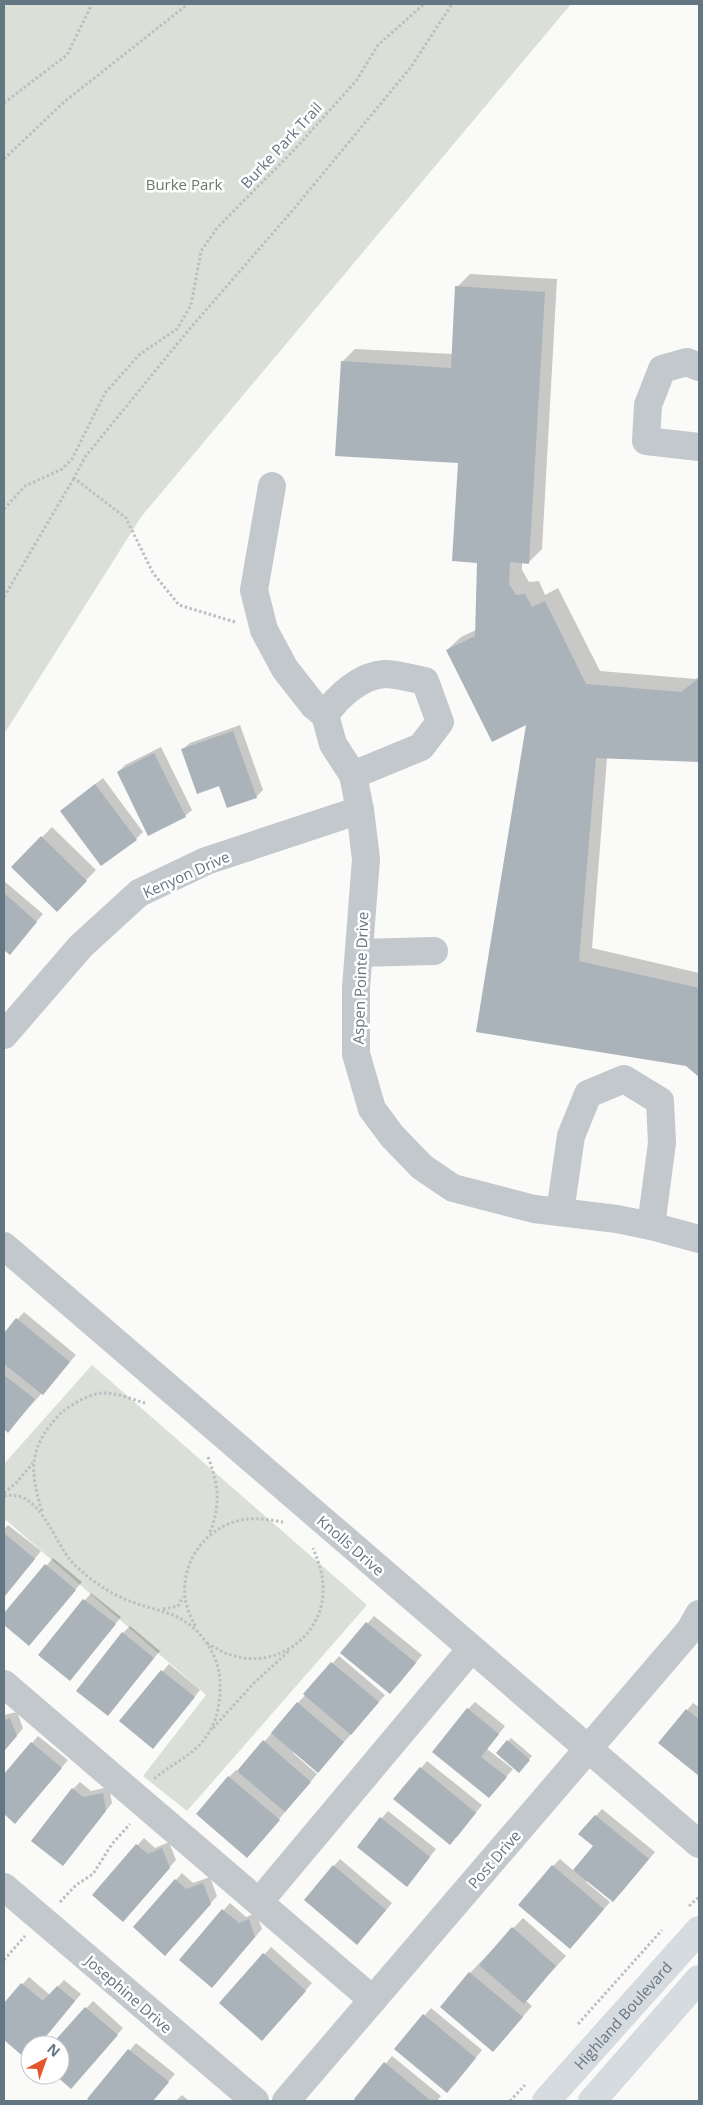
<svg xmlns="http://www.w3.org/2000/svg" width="703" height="2105" font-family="'Open Sans',sans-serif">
	<rect width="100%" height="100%" fill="#fafaf8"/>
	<g fill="#dadfd7">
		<path d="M4 4H571L141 517 4 734Z"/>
		<path d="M92 1365 367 1605 187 1811 143 1776 206 1695 6 1520 4 1522V1464Z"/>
	</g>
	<g fill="#0003">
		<path d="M470 274 557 279 542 549 529 562H522V570L529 582 539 581 545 595 558 588 600 671 696 679 699 676V761L607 758 592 948 699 973V1075L687 1065 478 1031 528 723 447 650 461 637 476 630 479 561 459 462 342 362 355 349 453 354 457 287Z"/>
		<path d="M240 725 263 790 256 797 220 785 183 749 190 743Z"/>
		<path d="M161 747 192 810 185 816 118 772 125 765Z"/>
		<path d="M103 778 143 832 136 839 61 811Z"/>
		<path d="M52 827 96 870 57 910 13 867Z"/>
		<path d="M4 881 43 914 10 953 4 948Z"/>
		<path d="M24 1312 76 1355 8 1431 4 1428V1335Z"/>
		<path d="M8 1525 41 1551 4 1597V1529Z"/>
		<path d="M53 1558 82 1582 28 1644 4 1624V1615Z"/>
		<path d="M91 1593 121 1617 70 1680 40 1655Z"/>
		<path d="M374 1616 422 1655 397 1686 342 1653Z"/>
		<path d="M130 1626 160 1651 108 1714 123 1633Z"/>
		<path d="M339 1656 385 1695 318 1772 294 1752 293 1753 317 1774 254 1849 229 1777 236 1770 238 1772Z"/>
		<path d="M169 1664 200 1690 160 1740 121 1721Z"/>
		<path d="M475 1702 505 1726 487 1749 513 1769 489 1796 468 1709Z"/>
		<path d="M693 1703 699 1707V1774L660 1743Z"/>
		<path d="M17 1712 23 1728 4 1751V1715Z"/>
		<path d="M38 1736 68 1760 15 1822 4 1813V1776Z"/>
		<path d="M511 1738 532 1756 519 1771 498 1753Z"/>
		<path d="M427 1761 482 1805 457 1837 395 1799Z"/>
		<path d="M80 1782 91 1791 109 1787 112 1803 63 1864 73 1789Z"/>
		<path d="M602 1809 655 1852 620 1894 588 1880 586 1882 610 1902 577 1941 553 1866 560 1859 574 1871 595 1846 596 1816Z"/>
		<path d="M388 1811 436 1849 413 1878 358 1846Z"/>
		<path d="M144 1838 155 1848 169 1842 176 1860 123 1921 93 1895Z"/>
		<path d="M340 1859 392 1903 364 1936 334 1866Z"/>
		<path d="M182 1873 193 1883 210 1877 217 1896 172 1947 176 1880Z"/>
		<path d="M230 1903 246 1917 256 1913 262 1929 219 1979 181 1959Z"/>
		<path d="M523 1918 566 1956 525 2000 532 2006 493 2051 441 2007 470 1973Z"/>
		<path d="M271 1947 312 1983 269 2032 221 2003Z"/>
		<path d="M29 1977 50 1995 64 1980 81 1994 38 2045H30V2054L26 2058 4 2038V2005Z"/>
		<path d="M93 2001 123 2028 77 2080 57 2075H60V2045H53Z"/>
		<path d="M431 2008 482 2050 454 2085 396 2049Z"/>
		<path d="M136 2043 175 2074 152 2101H92L89 2099Z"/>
		<path d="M392 2056 441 2096 437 2101H359L356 2099Z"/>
		<path d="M182 2095 189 2101H176Z"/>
	</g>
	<g fill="#aab3b9">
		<path d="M455 286 545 292 529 564 510 562 509 584 516 595 525 594 532 607 545 601 586 684 681 692 699 678V762L596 758 579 961 699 988V1077L686 1066 476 1032 526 725 492 742 446 650 475 636 477 563 452 561 458 463 335 456 341 361 451 368Z"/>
		<path d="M233 731 257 798 227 808 219 786 197 794 181 749Z"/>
		<path d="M154 753 186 817 148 836 117 772Z"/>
		<path d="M95 784 137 840 101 866 60 811Z"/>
		<path d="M41 836 87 881 57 912 11 867Z"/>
		<path d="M4 893 37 922 10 955 4 950Z"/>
		<path d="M16 1318 70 1362 43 1395 4 1364V1333Z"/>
		<path d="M4 1375 35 1399 8 1433 4 1429Z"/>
		<path d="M4 1533 35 1559 4 1597Z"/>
		<path d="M45 1564 76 1590 29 1646 4 1625V1613Z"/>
		<path d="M83 1599 116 1624 70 1681 38 1655Z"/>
		<path d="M366 1622 416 1663 390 1694 340 1653Z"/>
		<path d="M122 1632 154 1658 108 1716 76 1691Z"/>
		<path d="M331 1662 379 1702 351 1735 303 1694Z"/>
		<path d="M161 1670 195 1697 153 1749 119 1721Z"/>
		<path d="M297 1702 344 1742 318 1773 271 1733Z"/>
		<path d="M467 1708 499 1734 481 1757 507 1777 489 1798 432 1752Z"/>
		<path d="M686 1709 699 1719V1776L658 1743Z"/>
		<path d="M10 1718 17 1736 4 1751V1720Z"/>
		<path d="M263 1740 311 1782 285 1812 237 1771Z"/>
		<path d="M507 1740 530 1760 519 1773 496 1753Z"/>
		<path d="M31 1742 62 1768 15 1824 4 1814V1774Z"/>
		<path d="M420 1767 476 1813 450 1845 393 1799Z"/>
		<path d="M228 1776 280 1820 247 1858 196 1814Z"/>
		<path d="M72 1788 83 1797 103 1793 106 1811 63 1866 31 1841Z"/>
		<path d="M595 1815 649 1859 613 1902 573 1870 593 1846 578 1834Z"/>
		<path d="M380 1817 430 1857 407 1887 357 1847Z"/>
		<path d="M136 1844 148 1854 162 1848 170 1868 123 1922 92 1895Z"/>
		<path d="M333 1865 386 1910 357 1945 304 1900Z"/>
		<path d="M552 1865 604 1909 570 1949 518 1905Z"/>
		<path d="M175 1879 186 1889 203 1883 211 1904 165 1956 133 1927Z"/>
		<path d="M222 1909 239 1923 249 1919 255 1937 212 1988 179 1960Z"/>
		<path d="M512 1927 556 1966 524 2004 479 1965Z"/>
		<path d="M263 1953 306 1991 262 2041 219 2003Z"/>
		<path d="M469 1972 523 2017 493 2052 440 2007Z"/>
		<path d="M21 1983 43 2001 57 1986 75 2001 39 2045H30V2055L26 2059 4 2040V2003Z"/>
		<path d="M85 2007 118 2035 71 2089 55 2075H60V2045H51Z"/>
		<path d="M423 2014 476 2058 447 2093 394 2049Z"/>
		<path d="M128 2049 169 2082 153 2101H90L87 2099Z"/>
		<path d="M384 2062 431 2101H357L354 2099Z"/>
	</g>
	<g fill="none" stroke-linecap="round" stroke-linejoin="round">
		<g stroke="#bbbfc2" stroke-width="3" stroke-dasharray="2.5 2.5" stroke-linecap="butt">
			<path d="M4 103 67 55 92 4"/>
			<path d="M4 159 64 102 188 4"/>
			<path d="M4 509 25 486 62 469 72 459 105 393 139 355 177 329 191 305 201 251 217 228 295 149 356 81 378 45 424 4"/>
			<path d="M4 597 74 478"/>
			<path d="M235 622 179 605 153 573 126 518 74 478 85 457 187 332 292 211 411 67 452 4"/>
			<path d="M208 1457C219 1485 221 1506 209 1534"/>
			<path d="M4 1493 17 1482 33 1463"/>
			<path d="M4 1496C40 1488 53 1541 72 1562 84 1575 102 1588 118 1596 154 1614 183 1607 208 1645 216 1657 221 1673 220 1688 220 1707 216 1725 203 1741 189 1758 169 1765 153 1780"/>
			<path d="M42 1511C29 1470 29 1446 60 1414 70 1405 87 1395 101 1393 115 1392 131 1399 145 1403"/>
			<path d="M163 1609 178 1606 183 1597"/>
			<path d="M195 1626C191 1617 186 1607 185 1597 181 1559 209 1523 248 1519 260 1518 271 1520 283 1522"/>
			<path d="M207 1643C216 1648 225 1654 235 1656 277 1668 321 1637 323 1593 324 1577 319 1563 313 1548"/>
			<path d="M213 1728 254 1683 289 1651"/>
			<path d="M60 1902 76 1885 93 1874 112 1844 130 1824"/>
			<path d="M689 1906 699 1897"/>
			<path d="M4 1960 25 1936"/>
			<path d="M578 2024 662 1930"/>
			<path d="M510 2101 525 2085"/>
		</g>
		<g stroke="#c3c8cc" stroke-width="28">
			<path d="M699 367 687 362 662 369 648 405 646 441 699 447"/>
			<path d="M272 486 254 590 264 630 285 669 314 706 325 715 333 744 353 775 360 810 366 859 356 988V1054L372 1109 392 1136 422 1167 453 1188 534 1209 617 1219 651 1226 699 1239"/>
			<path d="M325 715C338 696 361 675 385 674 398 674 412 679 425 681L440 722 421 747 353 775"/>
			<path d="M359 953 434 951"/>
			<path d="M4 1035 81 946 139 893 206 861 360 810"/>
			<path d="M560 1212 571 1136 588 1094 624 1079 660 1101 662 1143 651 1226"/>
			<path d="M4 1246 699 1844"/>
			<path d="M4 1684 373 2000"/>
			<path d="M4 1887 255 2101"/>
			<path d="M259 1902 471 1649"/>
			<path d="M286 2101 690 1630 699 1614"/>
		</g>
		<g stroke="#d6dbdf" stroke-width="28">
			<path id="s1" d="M546 2101 699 1930"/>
			<path d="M592 2101 699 1979"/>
		</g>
	</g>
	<g text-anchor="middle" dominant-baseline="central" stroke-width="5" stroke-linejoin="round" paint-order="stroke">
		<g font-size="15" fill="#657683" stroke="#fff">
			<text transform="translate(281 145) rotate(-47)">Burke Park Trail</text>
			<text transform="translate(186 874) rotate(-24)">Kenyon Drive</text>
			<text transform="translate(360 978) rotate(-88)">Aspen Pointe Drive</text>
			<text transform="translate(351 1545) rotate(41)">Knolls Drive</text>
			<text transform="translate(494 1859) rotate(-49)">Post Drive</text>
			<text transform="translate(129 1994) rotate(41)">Josephine Drive</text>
			<text stroke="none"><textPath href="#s1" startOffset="115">Highland Boulevard</textPath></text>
		</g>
		<g font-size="15" fill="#687a64" stroke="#fff">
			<text x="184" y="184">Burke Park</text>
		</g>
	</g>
	<rect width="703" height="2105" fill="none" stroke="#657683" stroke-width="10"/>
	<g transform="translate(45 2060) rotate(41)"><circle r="24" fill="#ffffff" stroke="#c1c8cd"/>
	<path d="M0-4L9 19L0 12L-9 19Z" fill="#e4572e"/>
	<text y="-8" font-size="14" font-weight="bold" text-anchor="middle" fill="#657683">N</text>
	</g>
</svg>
